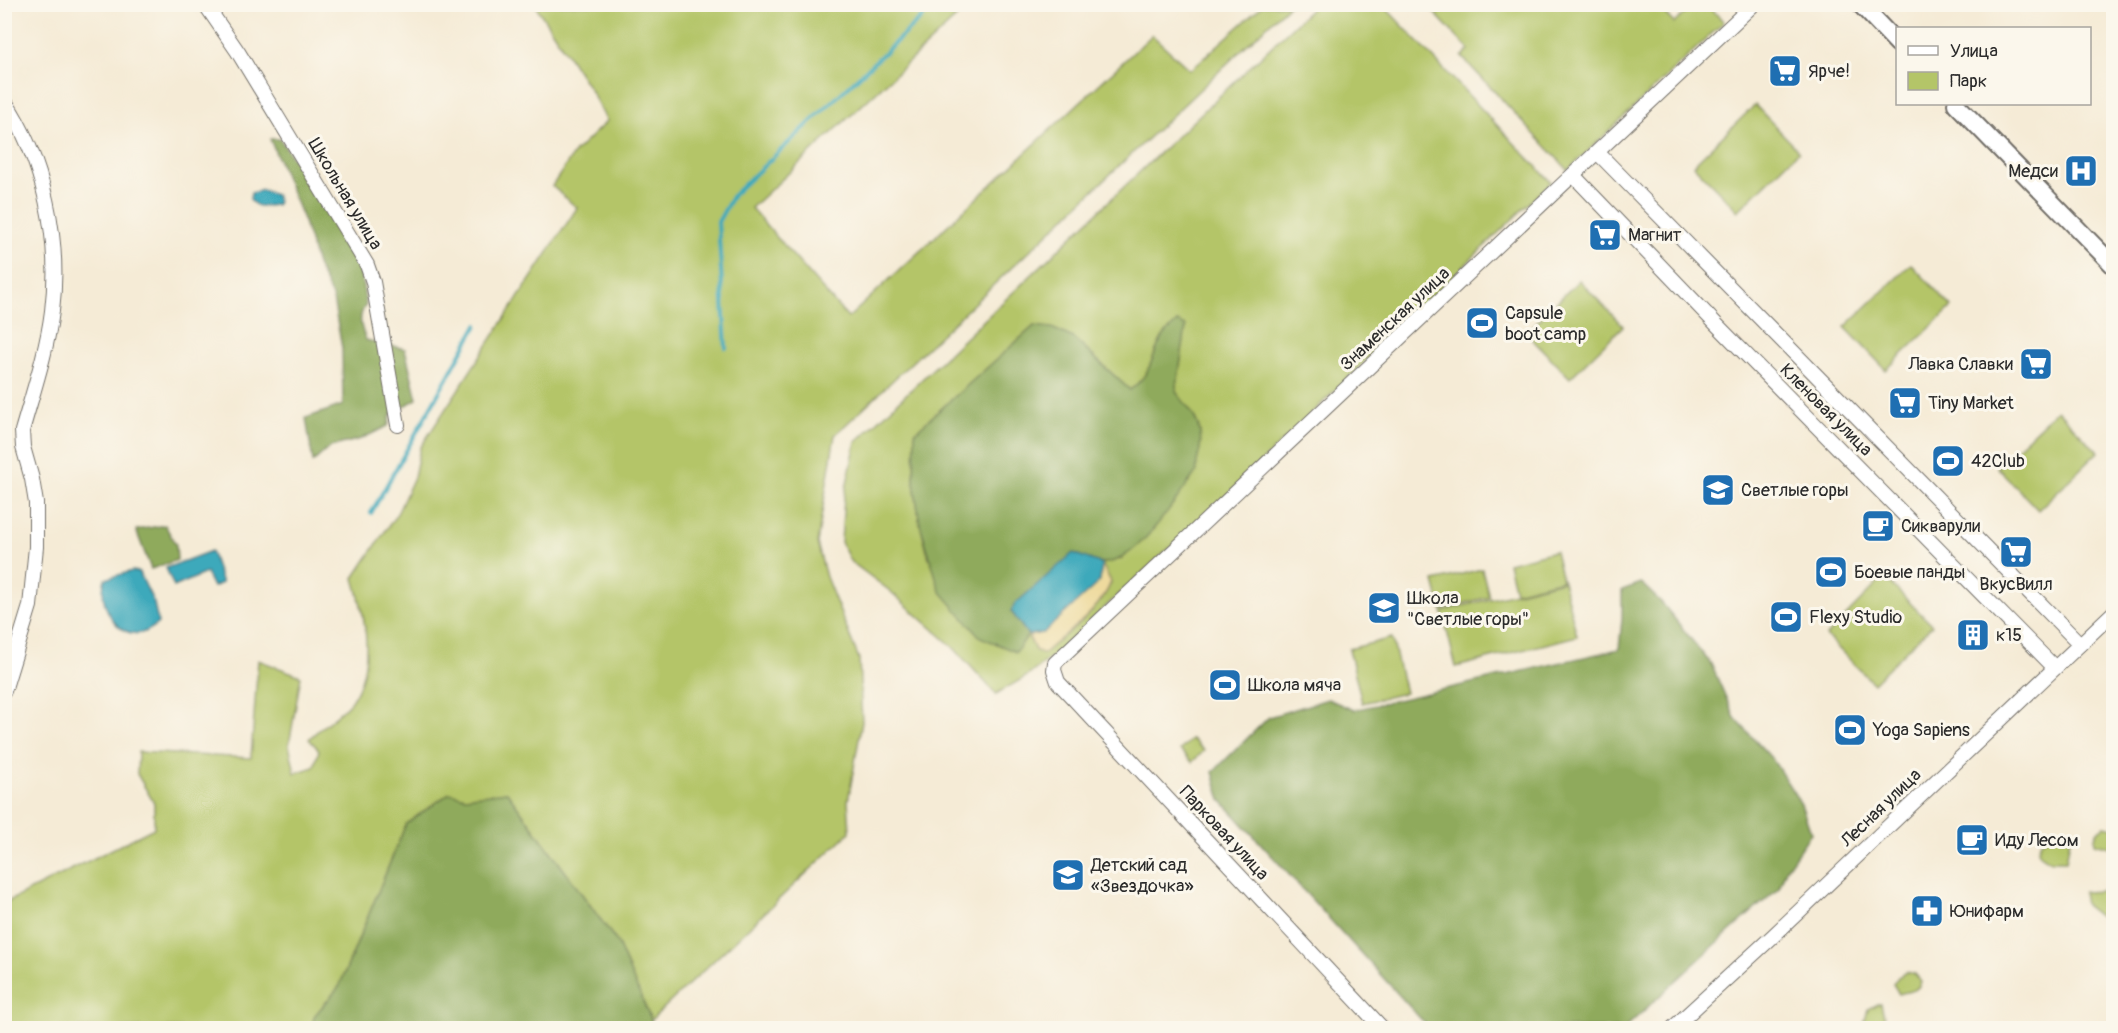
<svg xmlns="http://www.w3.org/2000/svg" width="2118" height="1033" font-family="Pangolin,sans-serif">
	<rect width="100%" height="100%" fill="#fbf7ec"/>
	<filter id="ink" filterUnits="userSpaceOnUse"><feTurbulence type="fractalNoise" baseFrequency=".0167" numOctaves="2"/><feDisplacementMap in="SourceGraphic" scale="12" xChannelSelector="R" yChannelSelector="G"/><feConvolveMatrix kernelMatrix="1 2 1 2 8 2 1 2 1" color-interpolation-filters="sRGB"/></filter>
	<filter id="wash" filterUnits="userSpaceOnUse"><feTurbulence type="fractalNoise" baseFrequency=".008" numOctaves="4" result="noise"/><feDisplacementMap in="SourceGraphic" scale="24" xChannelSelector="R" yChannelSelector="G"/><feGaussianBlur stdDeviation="1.35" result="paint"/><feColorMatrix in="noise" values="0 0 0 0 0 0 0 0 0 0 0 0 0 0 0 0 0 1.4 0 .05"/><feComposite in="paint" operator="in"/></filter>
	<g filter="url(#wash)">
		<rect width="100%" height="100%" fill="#f5ebd6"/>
		<g fill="#b4c568" stroke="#70784a" stroke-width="1.5" fill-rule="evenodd">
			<path d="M535 5H970L751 208 848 318 1152 35 1190 70 1263 5H1289L835 435 817 543 826 577 859 659 862 722 848 801 850 832 651 1020 617 942 507 792 465 797 449 793 406 824 339 987 315 1015 311 1028H5V903L154 828V803L137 774 138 752 251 758 258 660 301 676 289 745 295 773 314 767 319 750 309 739C321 726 341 714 351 701 376 666 365 616 354 578L398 512 414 477 420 448 577 208 552 186 574 153 607 121 589 88Z"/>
			<path d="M1315 5H1383L1551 182 1228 494 1052 656 1029 675 996 694 952 646 890 591 850 561 841 542 844 497 856 442ZM1177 322 1186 327 1176 392C1197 419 1207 428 1196 463L1121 559 1102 564 1111 582C1100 612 1065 633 1043 654L1035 650 1028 635 929 558 920 524 914 482 915 432 1034 326 1073 338 1130 390C1153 372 1149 363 1161 340 1164 334 1172 327 1177 322Z"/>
			<path d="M1427 5H1656L1674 23 1694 5H1707L1724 22 1568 170 1462 57 1469 50Z"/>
			<path d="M1755 105 1799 151 1738 211 1693 165Z"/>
			<path d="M1911 264 1952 307 1886 370 1845 327Z"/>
			<path d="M1579 280 1623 326 1570 378 1526 333Z"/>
			<path d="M2057 410 2098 452 2038 510 1997 467Z"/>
			<path d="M1555 551 1562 580 1515 592 1508 563Z"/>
			<path d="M1482 569 1489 597 1441 609 1434 581Z"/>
			<path d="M1884 577 1932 625 1873 683 1826 636Z"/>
			<path d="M1563 581 1577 636 1456 667 1442 611Z"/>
			<path d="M1392 638 1405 693 1362 703 1349 649Z"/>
			<path d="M1192 739 1204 751 1192 762 1180 750Z"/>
			<path d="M2105 826 2113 828V848L2095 843C2094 835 2098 829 2105 826Z"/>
			<path d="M2055 835 2070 839 2066 861H2051L2039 853 2038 849 2041 841Z"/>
			<path d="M2113 883V910L2109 908 2108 916 2100 917 2085 905 2083 893 2084 892 2103 891Z"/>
			<path d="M1906 972 1915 974 1921 981C1919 992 1908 991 1899 994L1893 984 1898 977Z"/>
			<path d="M1877 1004H1881L1886 1024V1028H1863L1868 1009Z"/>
		</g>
		<g fill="#8faa5c" stroke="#5d6a44" stroke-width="1.5">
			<path d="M270 139H280L345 238 361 274 366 305C357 316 361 328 366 340L405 349 417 399 391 414 388 426 361 439 330 447 313 462 306 418 343 405 342 348 333 299 317 265 304 222Z"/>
			<path d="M1177 322 1186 326 1176 392C1189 408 1204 425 1200 448 1199 457 1195 462 1197 471 1177 497 1138 562 1104 563 1095 564 1082 556 1073 553L1011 611 1028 635 1016 652 980 637 940 591 920 524 914 482 915 432 1034 326 1052 328 1073 338 1130 390C1152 373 1149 362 1161 340 1164 334 1172 327 1177 322Z"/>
			<path d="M165 525 176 545 177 560 151 569 136 530Z"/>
			<path d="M1641 583 1662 603 1711 664 1735 718 1773 760 1801 804 1811 833 1786 869 1779 888 1729 932 1625 1028H1429L1221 800 1213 772 1269 717 1328 699 1354 710 1619 649 1622 619V590Z"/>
			<path d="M507 792 617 942 651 1020 656 1028H311L315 1015 339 987 406 824 450 793 465 797Z"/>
		</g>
		<path fill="#eeda9e" stroke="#8c8264" stroke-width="1.5" d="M1102 564 1111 582C1100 612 1065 633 1043 654L1035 650 1028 635 1043 633 1099 581Z"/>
		<g fill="#3ca9bb" stroke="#346a73" stroke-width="1.5">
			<path d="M262 190 276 195 278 202 276 205C265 206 255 209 250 199L251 193Z"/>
			<path d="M211 551 222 583 213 587 206 573 174 587 166 568Z"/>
			<path d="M1073 553 1102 564 1100 581 1043 633 1028 635 1011 611 1015 604Z"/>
			<path d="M132 571 139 572 154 603 158 623C127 654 95 609 105 579Z"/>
		</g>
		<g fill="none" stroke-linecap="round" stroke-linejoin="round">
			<g stroke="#3ca9bb" stroke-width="4">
				<path d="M726 348 718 222 733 195 936 4"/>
				<path d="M371 513 477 325"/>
			</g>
		</g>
	</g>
	<g filter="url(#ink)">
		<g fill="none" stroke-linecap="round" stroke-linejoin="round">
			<defs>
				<g id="minor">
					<path d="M205 4 238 52 367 265 373 282 398 425"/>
					<path d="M4 100C44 159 61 241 52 311 47 351 33 392 22 431L23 447 32 479 36 503V547L30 606 4 691"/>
					<path d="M1598 153 2080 644"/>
					<path d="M1573 175 1717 325 2055 668"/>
					<path d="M1382 1028 1058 682 1054 670 1055 663 1754 4"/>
					<path d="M1673 1028 1772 937 2114 612"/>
				</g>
				<g id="tertiary">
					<path d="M1860 4 1898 44"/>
					<path d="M1956 104 2114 266"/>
				</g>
			</defs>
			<use href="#minor" stroke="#726e67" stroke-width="16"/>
			<use href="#tertiary" stroke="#726e67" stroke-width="20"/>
			<use href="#minor" stroke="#fff" stroke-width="14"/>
			<use href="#tertiary" stroke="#fff" stroke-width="16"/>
		</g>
	</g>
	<defs>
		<symbol id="supermarket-square" viewBox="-11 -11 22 22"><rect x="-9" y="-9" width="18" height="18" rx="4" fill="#1f6fb2" stroke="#fbf7ec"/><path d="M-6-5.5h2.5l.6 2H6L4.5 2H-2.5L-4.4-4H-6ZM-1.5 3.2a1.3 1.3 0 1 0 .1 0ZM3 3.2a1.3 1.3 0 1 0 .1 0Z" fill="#fff"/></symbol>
		<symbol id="hospital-square" viewBox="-11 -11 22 22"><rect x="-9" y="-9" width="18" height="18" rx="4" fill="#1f6fb2" stroke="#fbf7ec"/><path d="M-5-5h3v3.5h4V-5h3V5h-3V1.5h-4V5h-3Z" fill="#fff"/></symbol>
		<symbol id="stadium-square" viewBox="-11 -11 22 22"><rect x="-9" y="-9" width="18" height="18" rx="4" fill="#1f6fb2" stroke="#fbf7ec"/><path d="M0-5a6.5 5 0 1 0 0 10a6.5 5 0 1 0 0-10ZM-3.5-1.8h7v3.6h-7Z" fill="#fff"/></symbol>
		<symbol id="school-square" viewBox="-11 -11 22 22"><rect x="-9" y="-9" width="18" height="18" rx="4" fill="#1f6fb2" stroke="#fbf7ec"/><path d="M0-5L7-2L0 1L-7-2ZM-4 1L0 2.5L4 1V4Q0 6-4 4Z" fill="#fff"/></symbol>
		<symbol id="cafe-square" viewBox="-11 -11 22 22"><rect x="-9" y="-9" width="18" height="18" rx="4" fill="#1f6fb2" stroke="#fbf7ec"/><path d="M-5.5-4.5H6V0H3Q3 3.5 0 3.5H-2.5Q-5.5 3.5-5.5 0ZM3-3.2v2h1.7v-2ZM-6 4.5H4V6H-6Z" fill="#fff"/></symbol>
		<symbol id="building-square" viewBox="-11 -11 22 22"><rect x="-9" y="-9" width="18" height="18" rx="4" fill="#1f6fb2" stroke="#fbf7ec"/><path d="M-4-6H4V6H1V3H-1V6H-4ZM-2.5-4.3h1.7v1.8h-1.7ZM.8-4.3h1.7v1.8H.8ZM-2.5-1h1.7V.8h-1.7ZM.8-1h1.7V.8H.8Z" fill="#fff"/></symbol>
		<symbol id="pharmacy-square" viewBox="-11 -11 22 22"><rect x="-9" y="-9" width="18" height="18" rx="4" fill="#1f6fb2" stroke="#fbf7ec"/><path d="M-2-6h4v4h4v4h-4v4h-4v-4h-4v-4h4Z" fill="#fff"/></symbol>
	</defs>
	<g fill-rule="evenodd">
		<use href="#supermarket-square" x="1766" y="52" width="38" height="38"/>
		<use href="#hospital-square" x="2062" y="152" width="38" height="38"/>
		<use href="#supermarket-square" x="1586" y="216" width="38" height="38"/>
		<use href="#stadium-square" x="1463" y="304" width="38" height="38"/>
		<use href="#supermarket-square" x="2017" y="345" width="38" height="38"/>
		<use href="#supermarket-square" x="1886" y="384" width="38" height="38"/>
		<use href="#stadium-square" x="1929" y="442" width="38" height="38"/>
		<use href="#school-square" x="1699" y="471" width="38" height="38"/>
		<use href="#cafe-square" x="1859" y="507" width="38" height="38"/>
		<use href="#supermarket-square" x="1997" y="533" width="38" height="38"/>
		<use href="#stadium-square" x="1812" y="553" width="38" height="38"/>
		<use href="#school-square" x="1365" y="589" width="38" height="38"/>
		<use href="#stadium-square" x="1767" y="598" width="38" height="38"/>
		<use href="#building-square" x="1954" y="616" width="38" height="38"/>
		<use href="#stadium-square" x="1206" y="666" width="38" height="38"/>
		<use href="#stadium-square" x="1831" y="711" width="38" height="38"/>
		<use href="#cafe-square" x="1953" y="821" width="38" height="38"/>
		<use href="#school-square" x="1049" y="856" width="38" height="38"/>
		<use href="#pharmacy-square" x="1908" y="892" width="38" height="38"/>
	</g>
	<g text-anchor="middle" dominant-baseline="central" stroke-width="6" stroke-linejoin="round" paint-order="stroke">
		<g font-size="18" fill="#2b2b2b" stroke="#fbf7ec" text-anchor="start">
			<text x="1808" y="71">Ярче!</text>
			<text x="2058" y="171" text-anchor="end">Медси</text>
			<text x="1628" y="235">Магнит</text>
			<text x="1505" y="313">Capsule<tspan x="1505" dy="21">boot camp</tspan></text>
			<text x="2013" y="364" text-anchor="end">Лавка Славки</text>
			<text x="1928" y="403">Tiny Market</text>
			<text x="1971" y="461">42Club</text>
			<text x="1741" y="490">Светлые горы</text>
			<text x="1901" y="526">Сикварули</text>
			<text x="1854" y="572">Боевые панды</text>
			<text x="2016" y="584" text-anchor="middle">ВкусВилл</text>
			<text x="1407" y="598">Школа<tspan x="1407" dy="21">"Светлые горы"</tspan></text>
			<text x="1809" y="617">Flexy Studio</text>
			<text x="1996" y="635">к15</text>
			<text x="1248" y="685">Школа мяча</text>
			<text x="1873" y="730">Yoga Sapiens</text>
			<text x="1995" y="840">Иду Лесом</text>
			<text x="1091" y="865">Детский сад<tspan x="1091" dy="21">«Звездочка»</tspan></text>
			<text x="1950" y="911">Юнифарм</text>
		</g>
		<g font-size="18" fill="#2b2b2b" stroke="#fbf7ec">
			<text transform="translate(345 194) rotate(59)">Школьная улица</text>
			<text transform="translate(1395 319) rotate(-43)">Знаменская улица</text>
			<text transform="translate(1826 410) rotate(45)">Кленовая улица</text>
			<text transform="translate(1881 808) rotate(-44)">Лесная улица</text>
			<text transform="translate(1224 833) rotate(47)">Парковая улица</text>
		</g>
	</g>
	<rect width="2118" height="1033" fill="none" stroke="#fbf7ec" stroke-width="24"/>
	<rect x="1896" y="27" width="195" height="78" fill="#fbf7ec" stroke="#a8a59f" stroke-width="1.5"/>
	<rect x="1908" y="46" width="30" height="9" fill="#ffffff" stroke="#a8a59f" stroke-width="1.5"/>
	<text x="1950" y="57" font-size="18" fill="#2b2b2b">Улица</text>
	<rect x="1908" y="72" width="30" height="18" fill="#b4c568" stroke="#a8a59f" stroke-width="1.5"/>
	<text x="1950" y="87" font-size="18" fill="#2b2b2b">Парк</text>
</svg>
